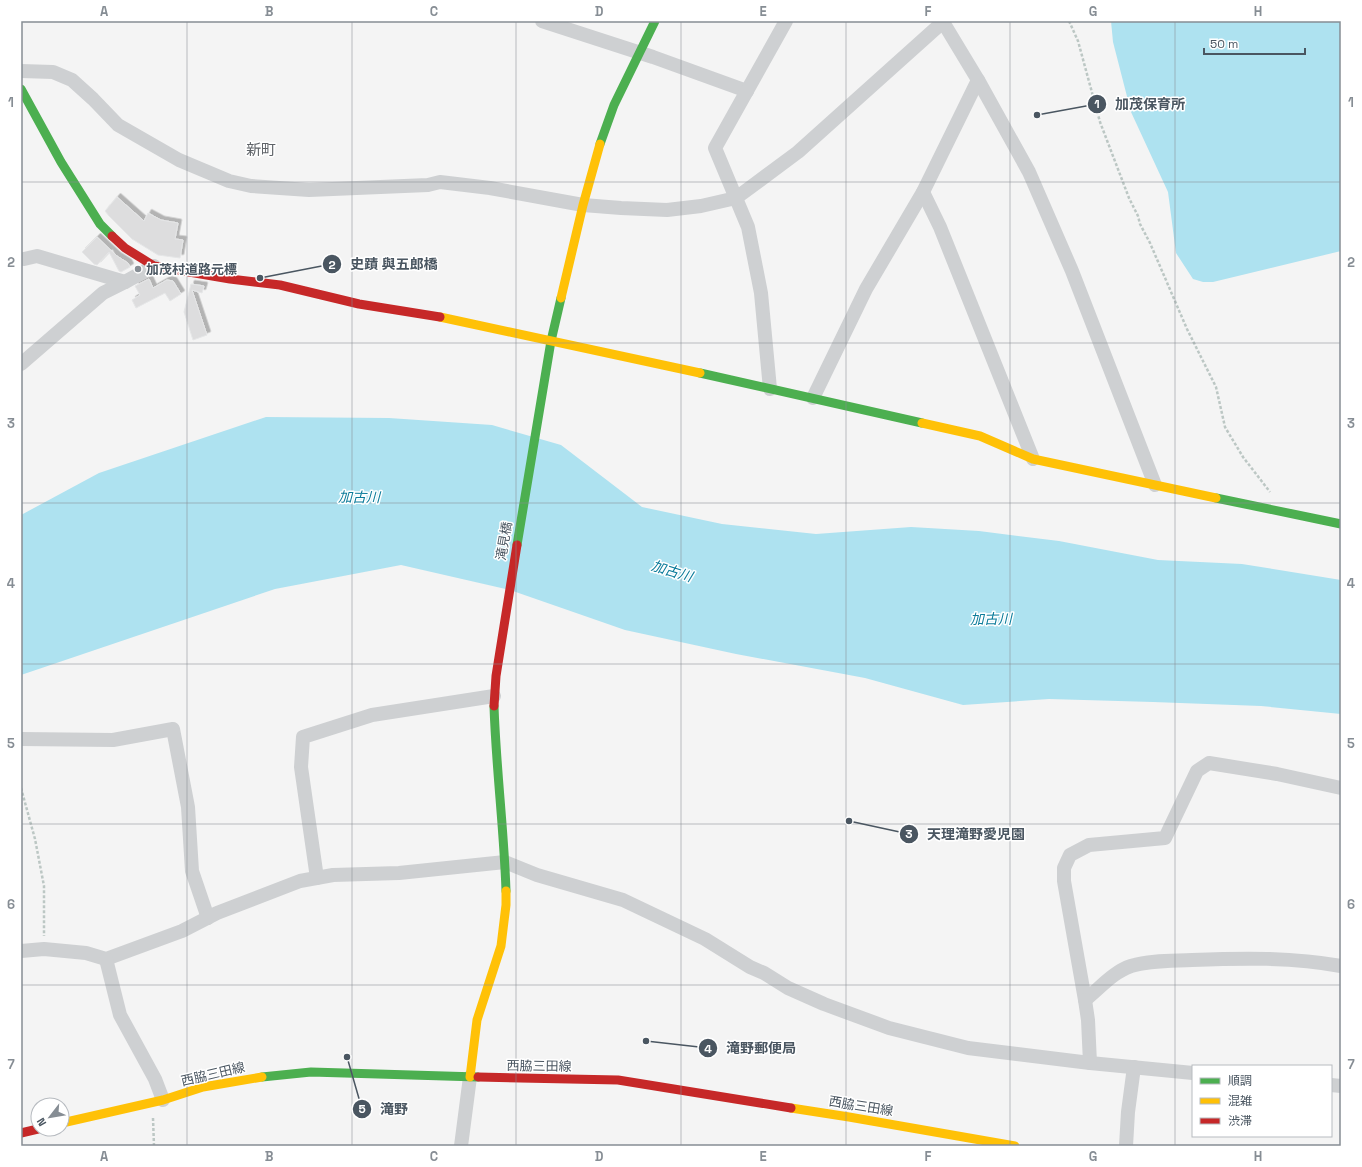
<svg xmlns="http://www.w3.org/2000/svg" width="1362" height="1167" font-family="'Space Grotesk','Noto Sans JP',sans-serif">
	<defs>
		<filter id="shadow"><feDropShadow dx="3.5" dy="-3.5" stdDeviation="0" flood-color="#0004"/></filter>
	</defs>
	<rect width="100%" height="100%" fill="#f4f4f4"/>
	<g fill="#aee2f0">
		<path d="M1111 21H1341V251L1213 282H1203L1193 279 1176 253 1168 192 1131 112 1113 42Z"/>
		<path d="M266 417 389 418 492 425 561 445 642 507 722 524 816 534 911 527 979 531 1059 541 1158 560 1242 564 1341 580V714L1261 706 1153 702 1049 699 963 705 865 678 736 654 625 630 510 590 401 565 275 589 21 675V515L99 473Z"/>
	</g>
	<g fill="#ddddde" stroke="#e5e6e7" filter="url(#shadow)">
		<path d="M117 197 144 221 148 213 161 220 178 223 175 239 183 240 180 258 158 255 132 239 109 216 105 211Z"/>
		<path d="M97 237 117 256 128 263 130 267 121 272 119 271 109 252 97 265 94 264 82 252Z"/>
		<path d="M149 279 153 288 167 280 173 281 181 294 170 301 165 293 136 308 132 300 140 295 135 286Z"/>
		<path d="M191 284 204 286 202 293 192 290 207 335 193 340 184 312Z"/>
	</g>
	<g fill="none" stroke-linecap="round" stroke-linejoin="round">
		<g stroke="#bcc7c4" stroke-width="2.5" stroke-dasharray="3 2" stroke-linecap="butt">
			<path d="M1069 21 1078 41 1100 122 1129 198 1138 216 1140 224 1150 243 1187 329 1216 387 1225 427 1243 457 1270 492"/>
			<path d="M21 788 35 839 44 886V936"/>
			<path d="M153 1118 154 1146"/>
		</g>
		<g stroke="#ced0d2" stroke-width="14">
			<path d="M542 21 653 57 747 91"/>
			<path d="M943 22 978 80 1029 172 1072 271 1155 485"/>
			<path d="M21 71 53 72 72 80 93 99 118 125 179 160 229 181 251 186 309 190 428 185 440 182 490 188 583 205 621 208 667 210 701 206 736 198 798 152 944 21"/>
			<path d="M923 192 940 227 1033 459"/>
			<path d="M24 259 37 256 125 282"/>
			<path d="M21 364 103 293 125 282 154 266"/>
			<path d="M770 389 761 293 748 227 715 148 786 21"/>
			<path d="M813 398 866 289 923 192 978 80"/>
			<path d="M21 739 113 740 173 729 188 807 192 871 208 918"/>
			<path d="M1341 788 1277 774 1209 763 1197 771 1165 838 1089 845 1070 855 1064 868V881L1085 1000C1100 988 1113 972 1131 966 1151 960 1172 961 1192 960 1242 958 1292 957 1341 966"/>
			<path d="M317 878 301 767 303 737 372 715 494 696"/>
			<path d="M21 951 44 949 86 953 106 959 182 931 217 913 300 881 333 875 399 873 505 862 537 875 623 900 705 939 750 967 764 973 788 988 824 1004 889 1028 968 1048 1090 1063 1193 1073"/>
			<path d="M106 959 120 1015 155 1079 163 1100"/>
			<path d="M1085 1000 1088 1020 1090 1063"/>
			<path d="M1331 1085 1341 1086"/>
			<path d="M461 1146 470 1077"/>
			<path d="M1126 1146 1128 1112 1134 1067"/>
		</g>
		<g stroke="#4caf50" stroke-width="9">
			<path d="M21 89 61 162 100 224 112 236"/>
			<path d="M600 144 614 105 655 21"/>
			<path d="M700 373 922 423"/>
			<path d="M1216 498 1341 524"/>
			<path d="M517 545 551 341 561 298"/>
			<path d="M494 706C496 768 504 829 506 891"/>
			<path d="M262 1077 311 1072 478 1077"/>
		</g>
		<g stroke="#ffc107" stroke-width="9">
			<path d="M561 298 583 205 600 144"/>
			<path d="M440 317 700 373"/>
			<path d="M922 423 980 436 1033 459 1216 498"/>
			<path d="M470 1077 477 1020 501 946 506 905V891"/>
			<path d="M791 1108 849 1117 1015 1146"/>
			<path d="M62 1123 163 1100 203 1087 262 1077"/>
		</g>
		<g stroke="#c62828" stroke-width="9">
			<path d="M112 236 125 248 154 266 230 279 280 285 359 304 440 317"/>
			<path d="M494 706 496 676 517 545"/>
			<path d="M478 1077 618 1080 791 1108"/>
			<path d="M21 1133 38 1129"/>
		</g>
	</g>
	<path fill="none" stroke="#868d94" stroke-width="1" stroke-opacity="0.55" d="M187 21V1146M352 21V1146M516 21V1146M681 21V1146M846 21V1146M1010 21V1146M1175 21V1146M21 182H1341M21 343H1341M21 503H1341M21 664H1341M21 824H1341M21 985H1341"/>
	<circle fill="#868d94" stroke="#fff" stroke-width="1.5" cx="138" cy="269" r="4"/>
	<g text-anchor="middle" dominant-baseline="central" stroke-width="3" stroke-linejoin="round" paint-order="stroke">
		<g font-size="13" font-weight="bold" fill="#4a5661" stroke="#fff" text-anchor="start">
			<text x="146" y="269">加茂村道路元標</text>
		</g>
		<g font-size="13" fill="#4a5661" stroke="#fff">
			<text transform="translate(504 541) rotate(-80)">滝見橋</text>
			<text transform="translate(539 1066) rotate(1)">西脇三田線</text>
			<text transform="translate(213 1074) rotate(-13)">西脇三田線</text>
			<text transform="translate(861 1106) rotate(9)">西脇三田線</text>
		</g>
		<g font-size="14" font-style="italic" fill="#0c7c9b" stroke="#fff">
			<text transform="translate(359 497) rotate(1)">加古川</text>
			<text transform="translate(672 571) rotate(17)">加古川</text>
			<text transform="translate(991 619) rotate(-1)">加古川</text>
		</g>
		<g font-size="15" fill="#5f6368" stroke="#fff">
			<text x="261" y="149">新町</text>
		</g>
	</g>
	<path fill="none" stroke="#4a5661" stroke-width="1.5" d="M1037 115L1097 104M260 278L332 264M849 821L909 834M646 1041L708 1048M347 1057L362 1109"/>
	<g fill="#4a5661" stroke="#fff" stroke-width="1.5">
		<circle cx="1037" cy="115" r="4"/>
		<circle cx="260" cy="278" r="4"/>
		<circle cx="849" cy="821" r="4"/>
		<circle cx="646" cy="1041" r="4"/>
		<circle cx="347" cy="1057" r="4"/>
		<circle cx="1097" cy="104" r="10"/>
		<circle cx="332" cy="264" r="10"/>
		<circle cx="909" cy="834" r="10"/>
		<circle cx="708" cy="1048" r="10"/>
		<circle cx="362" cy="1109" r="10"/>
	</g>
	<g font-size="12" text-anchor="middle" font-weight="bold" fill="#fff">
		<text x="1097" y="108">1</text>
		<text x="332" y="269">2</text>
		<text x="909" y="838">3</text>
		<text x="708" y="1053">4</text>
		<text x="362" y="1113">5</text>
	</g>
	<g font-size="14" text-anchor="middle" font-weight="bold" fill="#4a5661" stroke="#fff" stroke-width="3" stroke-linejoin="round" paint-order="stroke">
		<text x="1150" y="109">加茂保育所</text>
		<text x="394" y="269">史蹟 與五郎橋</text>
		<text x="976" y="839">天理滝野愛児園</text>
		<text x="761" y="1053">滝野郵便局</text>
		<text x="394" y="1114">滝野</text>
	</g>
	<rect width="1362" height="1167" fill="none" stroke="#ffffff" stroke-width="44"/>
	<rect x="1192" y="1065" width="140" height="72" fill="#ffffff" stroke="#b7bbc0"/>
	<rect x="1200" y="1078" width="20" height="6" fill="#4caf50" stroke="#b7bbc0"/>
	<text x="1228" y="1085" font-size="12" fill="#4a5661">順調</text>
	<rect x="1200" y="1098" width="20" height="6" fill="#ffc107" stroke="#b7bbc0"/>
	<text x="1228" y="1105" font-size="12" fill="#4a5661">混雑</text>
	<rect x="1200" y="1118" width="20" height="6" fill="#c62828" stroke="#b7bbc0"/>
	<text x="1228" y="1125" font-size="12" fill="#4a5661">渋滞</text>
	<g transform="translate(50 1117) rotate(239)"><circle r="19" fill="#ffffff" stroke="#b7bbc0"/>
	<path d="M0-3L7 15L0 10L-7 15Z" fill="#868d94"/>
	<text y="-6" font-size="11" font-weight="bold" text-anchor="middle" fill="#4a5661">N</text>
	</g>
	<path d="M1204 48v6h101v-6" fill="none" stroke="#4a5661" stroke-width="2"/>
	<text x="1210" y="48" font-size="12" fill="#4a5661" stroke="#ffffff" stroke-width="3" paint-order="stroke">50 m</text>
	<rect x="22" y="22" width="1318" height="1123" fill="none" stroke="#868d94" stroke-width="1.5"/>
	<g font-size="13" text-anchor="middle" font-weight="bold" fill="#868d94">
		<text x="104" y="16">A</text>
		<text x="269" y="16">B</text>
		<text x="434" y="16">C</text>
		<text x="599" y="16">D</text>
		<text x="763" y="16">E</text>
		<text x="928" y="16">F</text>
		<text x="1093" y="16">G</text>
		<text x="1258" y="16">H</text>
		<text x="11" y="107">1</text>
		<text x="1351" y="107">1</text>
		<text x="11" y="267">2</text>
		<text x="1351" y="267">2</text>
		<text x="11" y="428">3</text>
		<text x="1351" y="428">3</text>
		<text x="11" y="588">4</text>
		<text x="1351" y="588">4</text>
		<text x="11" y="748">5</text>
		<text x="1351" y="748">5</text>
		<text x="11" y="909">6</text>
		<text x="1351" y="909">6</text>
		<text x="11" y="1069">7</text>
		<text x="1351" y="1069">7</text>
		<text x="104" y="1161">A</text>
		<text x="269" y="1161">B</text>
		<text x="434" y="1161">C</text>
		<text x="599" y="1161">D</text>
		<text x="763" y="1161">E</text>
		<text x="928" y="1161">F</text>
		<text x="1093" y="1161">G</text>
		<text x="1258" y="1161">H</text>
	</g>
</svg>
